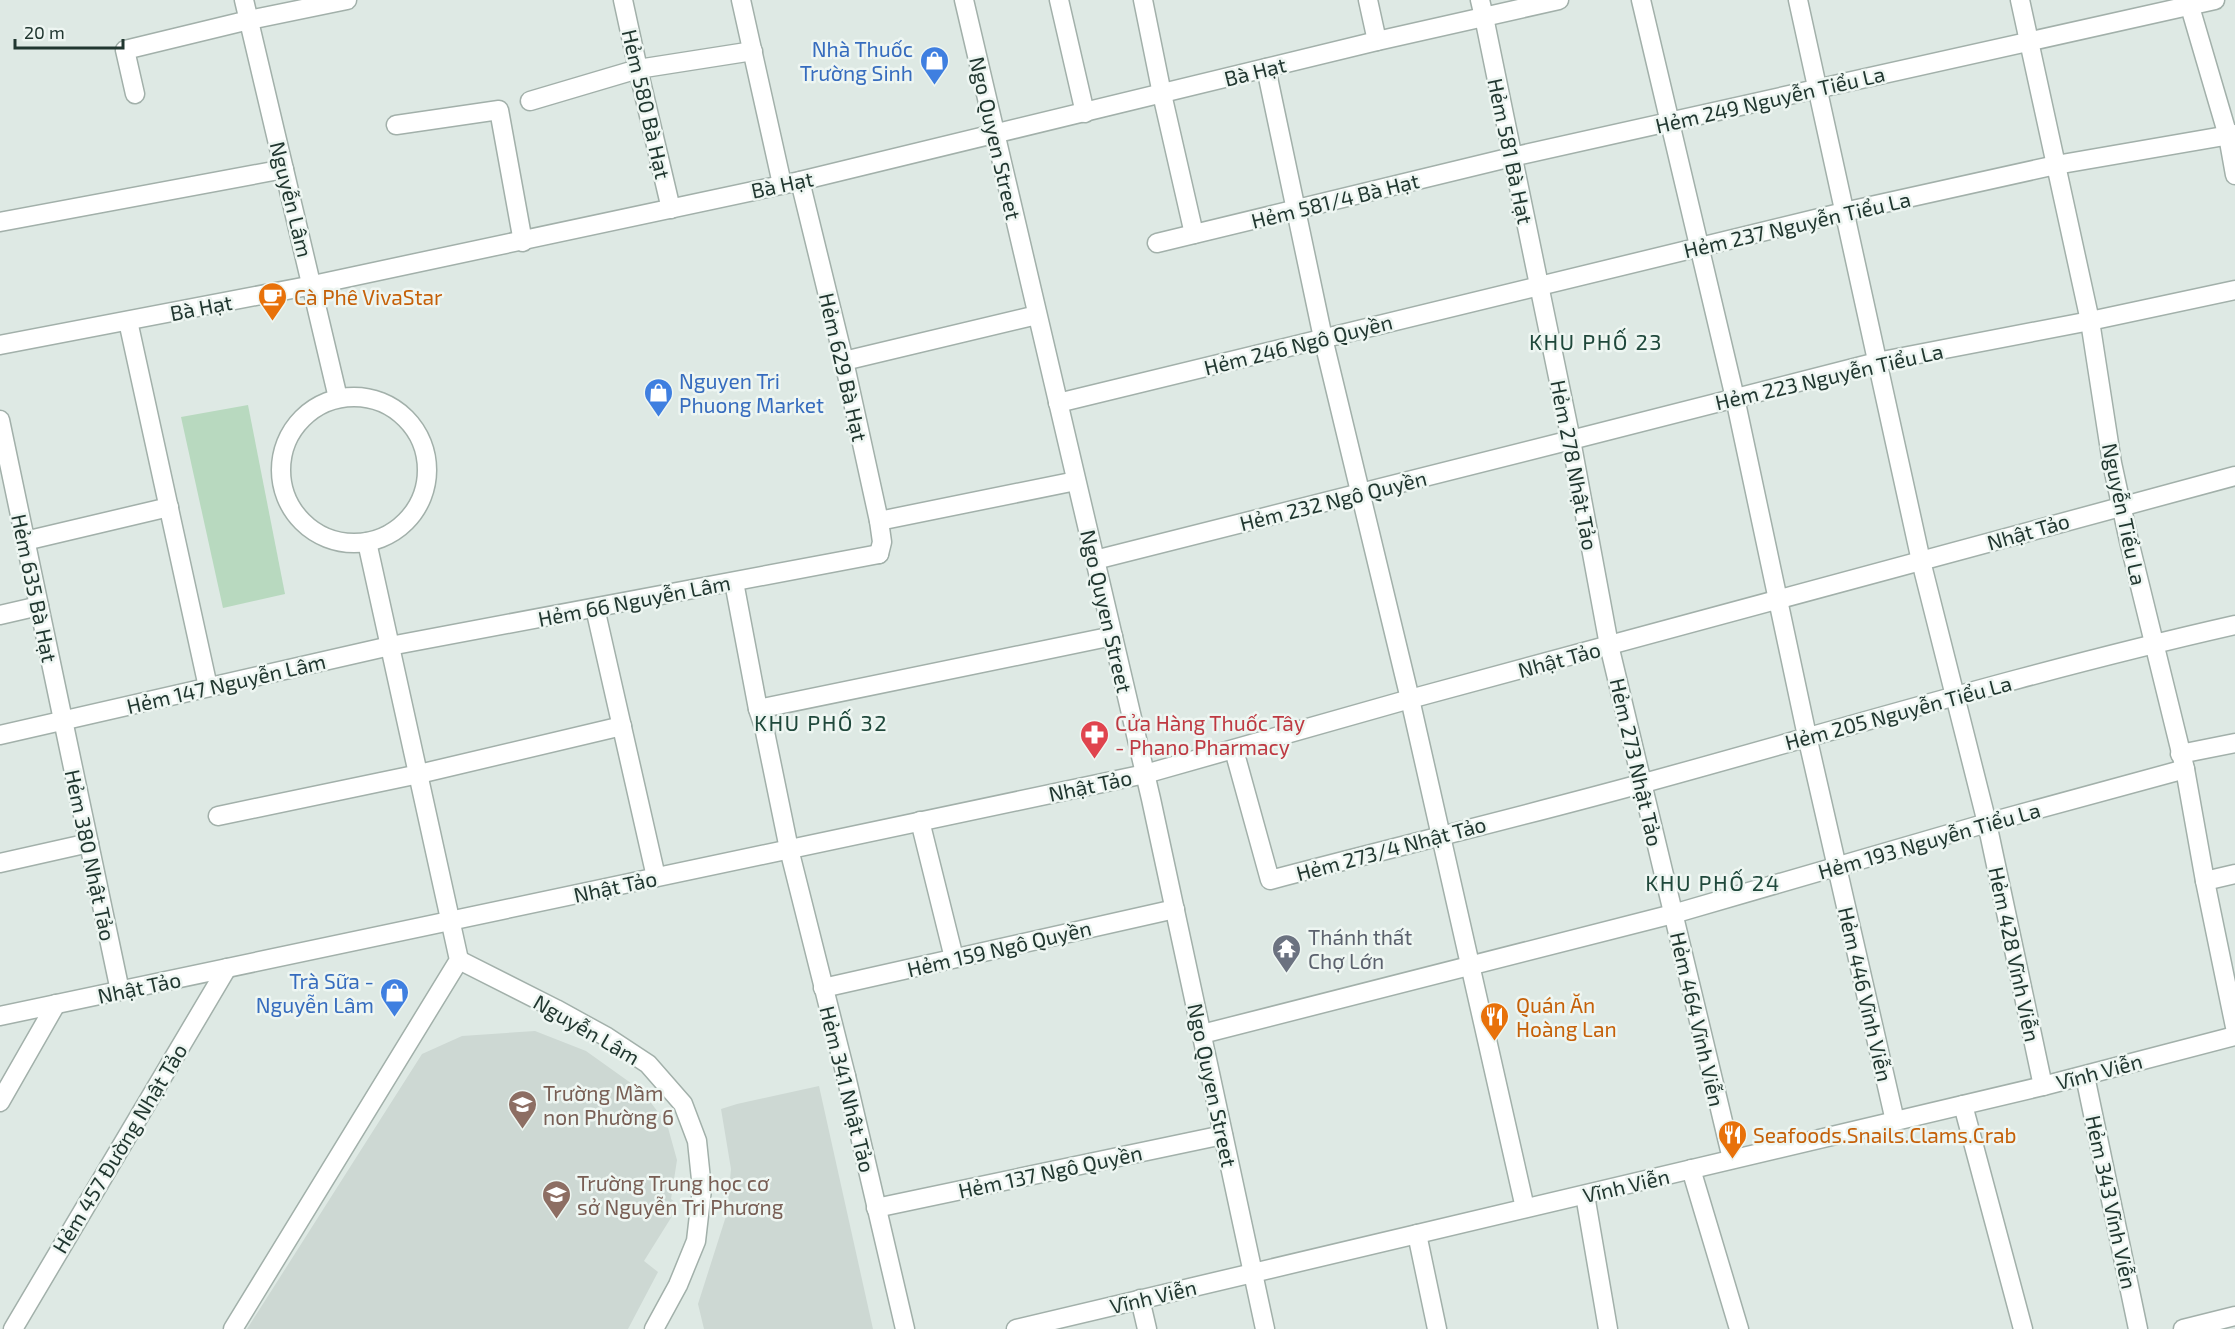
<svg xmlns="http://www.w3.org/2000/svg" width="2235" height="1329" font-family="'Exo 2',sans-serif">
	<rect width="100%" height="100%" fill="#dee9e4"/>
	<g fill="#cdd8d3">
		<path d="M535 1031 586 1051 642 1091 667 1124 677 1160 671 1199 679 1205 644 1261 658 1272 628 1329H247L422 1054 462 1036Z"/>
		<path d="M819 1086 873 1329H704L698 1304 727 1213 731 1169 721 1109 737 1104Z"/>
	</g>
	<path fill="#b8d9bf" d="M248 405 285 594 223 608 181 417Z"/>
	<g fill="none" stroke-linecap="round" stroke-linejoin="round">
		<defs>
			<g id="service">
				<path d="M1059 0 1085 113"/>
				<path d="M1641 0 1735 398 1807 736 1895 1121"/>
				<path d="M1798 0 1921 561 1987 823 2043 1086"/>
				<path d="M2188 0 2228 136 2235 175"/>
				<path d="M1484 17 1539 285"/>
				<path d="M249 20 347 0"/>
				<path d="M1266 68 1323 338 1410 699 1525 1208"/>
				<path d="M638 69 671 209"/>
				<path d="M1162 94 1194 234"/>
				<path d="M530 101 638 69 753 51"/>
				<path d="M396 125 499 110 523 242"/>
				<path d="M800 181 844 361 879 521 882 542 879 554"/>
				<path d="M1157 243 1512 157 2215 0"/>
				<path d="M128 321 208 687"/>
				<path d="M844 361 1037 315"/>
				<path d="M1058 403 1844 212 2056 165 2235 134"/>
				<path d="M0 420 63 720"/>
				<path d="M1571 440 1877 362 2090 321 2235 290"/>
				<path d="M879 521 1076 481"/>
				<path d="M25 541 169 507"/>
				<path d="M595 608 656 877"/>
				<path d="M0 615 39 606"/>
				<path d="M1609 645 1732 1159"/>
				<path d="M0 735 390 646"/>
				<path d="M1234 750 1270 880C1395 847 1520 817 1644 783 1841 729 2036 670 2235 625"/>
				<path d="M2180 754 2235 743"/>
				<path d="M218 816 419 774"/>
				<path d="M920 821 954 958"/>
				<path d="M0 863 89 843"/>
				<path d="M2205 881 2235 874"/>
				<path d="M1202 1034 1673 914 1987 823 2185 769"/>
				<path d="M846 1076 905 1329"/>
				<path d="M2085 1076 2138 1329"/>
				<path d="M0 1102 56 1004"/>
				<path d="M1963 1105 2023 1329"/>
				<path d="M1691 1169 1739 1329"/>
				<path d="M1585 1195 1608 1329"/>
				<path d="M1417 1234 1437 1329"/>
				<path d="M13 1329 227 968"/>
			</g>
			<g id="minor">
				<path d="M244 0 338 398"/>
				<path d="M623 0 638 69"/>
				<path d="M741 0 782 184"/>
				<path d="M1143 0 1162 94"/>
				<path d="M1368 0 1377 41"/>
				<path d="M1480 0 1484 17"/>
				<path d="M2020 0 2090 321 2112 463 2129 541 2185 769 2205 881 2235 1027"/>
				<path d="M135 94 125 50 249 20"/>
				<path d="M0 222 284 169"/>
				<path d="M1539 285 1571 440 1609 645"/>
				<circle cx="354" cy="470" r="73"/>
				<path d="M1095 560 1571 440"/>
				<path d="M734 582 758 709 764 727 789 849 846 1076"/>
				<path d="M390 646 879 554"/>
				<path d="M758 709 1113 636"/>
				<path d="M63 720 120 991"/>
				<path d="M419 774 622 726"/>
				<path d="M459 960 556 1009 607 1037 648 1064 683 1104 697 1141 702 1189 696 1241 678 1285 654 1329"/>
				<path d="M823 988 1175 909"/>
				<path d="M0 1016 1145 774 1410 699 2235 476"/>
				<path d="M876 1208 1223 1135"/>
				<path d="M1140 1299 1147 1329"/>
				<path d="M233 1329 459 960 367 542"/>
				<path d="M2183 1329 2235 1316"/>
			</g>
			<g id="tertiary">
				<path d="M964 0 1151 799 1265 1329"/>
				<path d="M0 345 313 285 800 181 1377 41 1559 0"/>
				<path d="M1016 1329 2043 1086 2235 1036"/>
			</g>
		</defs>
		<use href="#service" stroke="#a2b0aa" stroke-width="21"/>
		<use href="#minor" stroke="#a2b0aa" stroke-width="21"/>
		<use href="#tertiary" stroke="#a2b0aa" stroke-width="21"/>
		<use href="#service" stroke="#fff" stroke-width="18"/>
		<use href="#minor" stroke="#fff" stroke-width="18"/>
		<use href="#tertiary" stroke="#fff" stroke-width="18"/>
	</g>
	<defs>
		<symbol id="shop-pin" viewBox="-11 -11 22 30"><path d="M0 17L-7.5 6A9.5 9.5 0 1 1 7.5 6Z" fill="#3f7fe0" stroke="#eef6f2"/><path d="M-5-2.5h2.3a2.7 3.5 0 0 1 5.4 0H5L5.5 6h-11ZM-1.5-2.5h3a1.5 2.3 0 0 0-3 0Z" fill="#fff"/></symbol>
		<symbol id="cafe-pin" viewBox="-11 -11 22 30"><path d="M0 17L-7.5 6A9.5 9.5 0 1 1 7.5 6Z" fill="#e8710a" stroke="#eef6f2"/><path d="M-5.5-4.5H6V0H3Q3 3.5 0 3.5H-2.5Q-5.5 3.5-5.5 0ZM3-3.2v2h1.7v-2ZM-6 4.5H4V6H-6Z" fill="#fff"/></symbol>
		<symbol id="pharmacy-pin" viewBox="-11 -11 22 30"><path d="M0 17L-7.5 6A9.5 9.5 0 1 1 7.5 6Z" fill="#e0444e" stroke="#eef6f2"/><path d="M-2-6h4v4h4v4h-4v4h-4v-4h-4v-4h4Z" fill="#fff"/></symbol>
		<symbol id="temple-pin" viewBox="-11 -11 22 30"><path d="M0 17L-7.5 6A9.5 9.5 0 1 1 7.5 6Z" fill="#6b7280" stroke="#eef6f2"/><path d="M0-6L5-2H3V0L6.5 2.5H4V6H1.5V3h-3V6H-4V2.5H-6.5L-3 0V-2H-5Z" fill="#fff"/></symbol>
		<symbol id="restaurant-pin" viewBox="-11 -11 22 30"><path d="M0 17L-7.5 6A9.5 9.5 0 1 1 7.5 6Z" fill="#e8710a" stroke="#eef6f2"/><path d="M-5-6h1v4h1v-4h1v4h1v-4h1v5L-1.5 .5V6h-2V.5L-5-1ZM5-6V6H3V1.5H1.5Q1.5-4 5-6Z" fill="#fff"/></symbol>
		<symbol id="school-pin" viewBox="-11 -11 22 30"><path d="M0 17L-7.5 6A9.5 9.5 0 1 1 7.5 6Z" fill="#8d6e63" stroke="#eef6f2"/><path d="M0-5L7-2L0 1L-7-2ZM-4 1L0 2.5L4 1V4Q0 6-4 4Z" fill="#fff"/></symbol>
	</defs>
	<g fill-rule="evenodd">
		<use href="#shop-pin" x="918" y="44" width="33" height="45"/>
		<use href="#cafe-pin" x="256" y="280" width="33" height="45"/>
		<use href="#shop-pin" x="642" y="376" width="33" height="45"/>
		<use href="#pharmacy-pin" x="1078" y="718" width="33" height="45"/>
		<use href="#temple-pin" x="1270" y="932" width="33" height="45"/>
		<use href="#shop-pin" x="378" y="976" width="33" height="45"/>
		<use href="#restaurant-pin" x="1478" y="1000" width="33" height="45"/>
		<use href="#school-pin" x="506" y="1088" width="33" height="45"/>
		<use href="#restaurant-pin" x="1716" y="1118" width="33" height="45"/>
		<use href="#school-pin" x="540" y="1178" width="33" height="45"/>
	</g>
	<g text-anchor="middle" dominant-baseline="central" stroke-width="5" stroke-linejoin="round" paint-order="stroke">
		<g font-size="21" fill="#366cbe" stroke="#eef6f2" text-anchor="end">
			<text x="913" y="48">Nhà Thuốc<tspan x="913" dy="24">Trường Sinh</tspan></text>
			<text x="679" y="380" text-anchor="start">Nguyen Tri<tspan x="679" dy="24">Phuong Market</tspan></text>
			<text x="374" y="980">Trà Sữa -<tspan x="374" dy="24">Nguyễn Lâm</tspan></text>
		</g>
		<g font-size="21" fill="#213730" stroke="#eef6f2">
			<text transform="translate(1255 71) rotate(-14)">Bà Hạt</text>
			<text transform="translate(1770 99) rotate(-13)">Hẻm 249 Nguyễn Tiểu La</text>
			<text transform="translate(647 104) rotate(77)">Hẻm 580 Bà Hạt</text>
			<text transform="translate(996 138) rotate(77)">Ngo Quyen Street</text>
			<text transform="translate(1511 151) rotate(78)">Hẻm 581 Bà Hạt</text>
			<text transform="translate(782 184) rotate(-12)">Bà Hạt</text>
			<text transform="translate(292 199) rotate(76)">Nguyễn Lâm</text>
			<text transform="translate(1335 200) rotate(-14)">Hẻm 581/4 Bà Hạt</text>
			<text transform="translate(1797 224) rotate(-13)">Hẻm 237 Nguyễn Tiểu La</text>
			<text transform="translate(201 307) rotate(-11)">Bà Hạt</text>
			<text transform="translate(1298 344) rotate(-14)">Hẻm 246 Ngô Quyền</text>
			<text transform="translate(844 367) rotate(77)">Hẻm 629 Bà Hạt</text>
			<text transform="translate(1829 376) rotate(-13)">Hẻm 223 Nguyễn Tiểu La</text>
			<text transform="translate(1575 465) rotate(79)">Hẻm 278 Nhật Tảo</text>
			<text transform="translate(1333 500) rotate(-14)">Hẻm 232 Ngô Quyền</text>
			<text transform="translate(2125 514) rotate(78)">Nguyễn Tiểu La</text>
			<text transform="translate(2028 531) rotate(-16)">Nhật Tảo</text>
			<text transform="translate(35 588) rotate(78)">Hẻm 635 Bà Hạt</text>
			<text transform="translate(634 600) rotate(-11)">Hẻm 66 Nguyễn Lâm</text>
			<text transform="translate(1107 611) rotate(77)">Ngo Quyen Street</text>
			<text transform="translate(1559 659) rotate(-15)">Nhật Tảo</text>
			<text transform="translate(226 683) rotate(-13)">Hẻm 147 Nguyễn Lâm</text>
			<text transform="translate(1898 712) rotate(-15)">Hẻm 205 Nguyễn Tiểu La</text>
			<text transform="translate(1637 762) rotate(77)">Hẻm 273 Nhật Tảo</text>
			<text transform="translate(1090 785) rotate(-12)">Nhật Tảo</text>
			<text transform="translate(1929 840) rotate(-16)">Hẻm 193 Nguyễn Tiểu La</text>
			<text transform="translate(1391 848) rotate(-15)">Hẻm 273/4 Nhật Tảo</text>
			<text transform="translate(91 855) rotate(78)">Hẻm 380 Nhật Tảo</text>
			<text transform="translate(615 886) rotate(-12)">Nhật Tảo</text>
			<text transform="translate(999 948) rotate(-13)">Hẻm 159 Ngô Quyền</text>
			<text transform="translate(2015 954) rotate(78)">Hẻm 428 Vĩnh Viễn</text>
			<text transform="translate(139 987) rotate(-12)">Nhật Tảo</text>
			<text transform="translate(1866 994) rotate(77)">Hẻm 446 Vĩnh Viễn</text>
			<text transform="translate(1698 1019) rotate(77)">Hẻm 464 Vĩnh Viễn</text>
			<text transform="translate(587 1029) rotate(30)">Nguyễn Lâm</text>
			<text transform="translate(2099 1071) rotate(-15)">Vĩnh Viễn</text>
			<text transform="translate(1213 1085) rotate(78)">Ngo Quyen Street</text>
			<text transform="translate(848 1089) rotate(76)">Hẻm 341 Nhật Tảo</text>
			<text transform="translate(119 1148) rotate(-59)">Hẻm 457 Đường Nhật Tảo</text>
			<text transform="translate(1050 1171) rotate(-12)">Hẻm 137 Ngô Quyền</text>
			<text transform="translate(1626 1185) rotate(-13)">Vĩnh Viễn</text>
			<text transform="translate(2112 1202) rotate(78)">Hẻm 343 Vĩnh Viễn</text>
			<text transform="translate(1153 1296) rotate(-13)">Vĩnh Viễn</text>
		</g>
		<g font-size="21" fill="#c56008" stroke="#eef6f2" text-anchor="start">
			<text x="294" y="296">Cà Phê VivaStar</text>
			<text x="1516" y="1004">Quán Ăn<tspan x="1516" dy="24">Hoàng Lan</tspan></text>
			<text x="1753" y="1134">Seafoods.Snails.Clams.Crab</text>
		</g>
		<g font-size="21" fill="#be3a42" stroke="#eef6f2" text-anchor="start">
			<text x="1115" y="722">Cửa Hàng Thuốc Tây<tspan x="1115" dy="24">- Phano Pharmacy</tspan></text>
		</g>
		<g font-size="21" fill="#5b616d" stroke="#eef6f2" text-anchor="start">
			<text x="1308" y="936">Thánh thất<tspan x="1308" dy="24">Chợ Lớn</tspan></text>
		</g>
		<g font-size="21" fill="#785e54" stroke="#eef6f2" text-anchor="start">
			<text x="543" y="1092">Trường Mầm<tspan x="543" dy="24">non Phường 6</tspan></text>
			<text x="577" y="1182">Trường Trung học cơ<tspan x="577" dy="24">sở Nguyễn Tri Phương</tspan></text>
		</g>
		<g font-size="22" letter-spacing="1.5" fill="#1f483b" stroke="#eef6f2">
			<text x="1596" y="341">KHU PHỐ 23</text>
			<text x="821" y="722">KHU PHỐ 32</text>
			<text x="1713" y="882">KHU PHỐ 24</text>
		</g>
	</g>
	<path d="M15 39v9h108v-9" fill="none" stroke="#213730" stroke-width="3"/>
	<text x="24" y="39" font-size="18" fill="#213730" stroke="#eef6f2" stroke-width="4.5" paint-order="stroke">20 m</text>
</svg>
